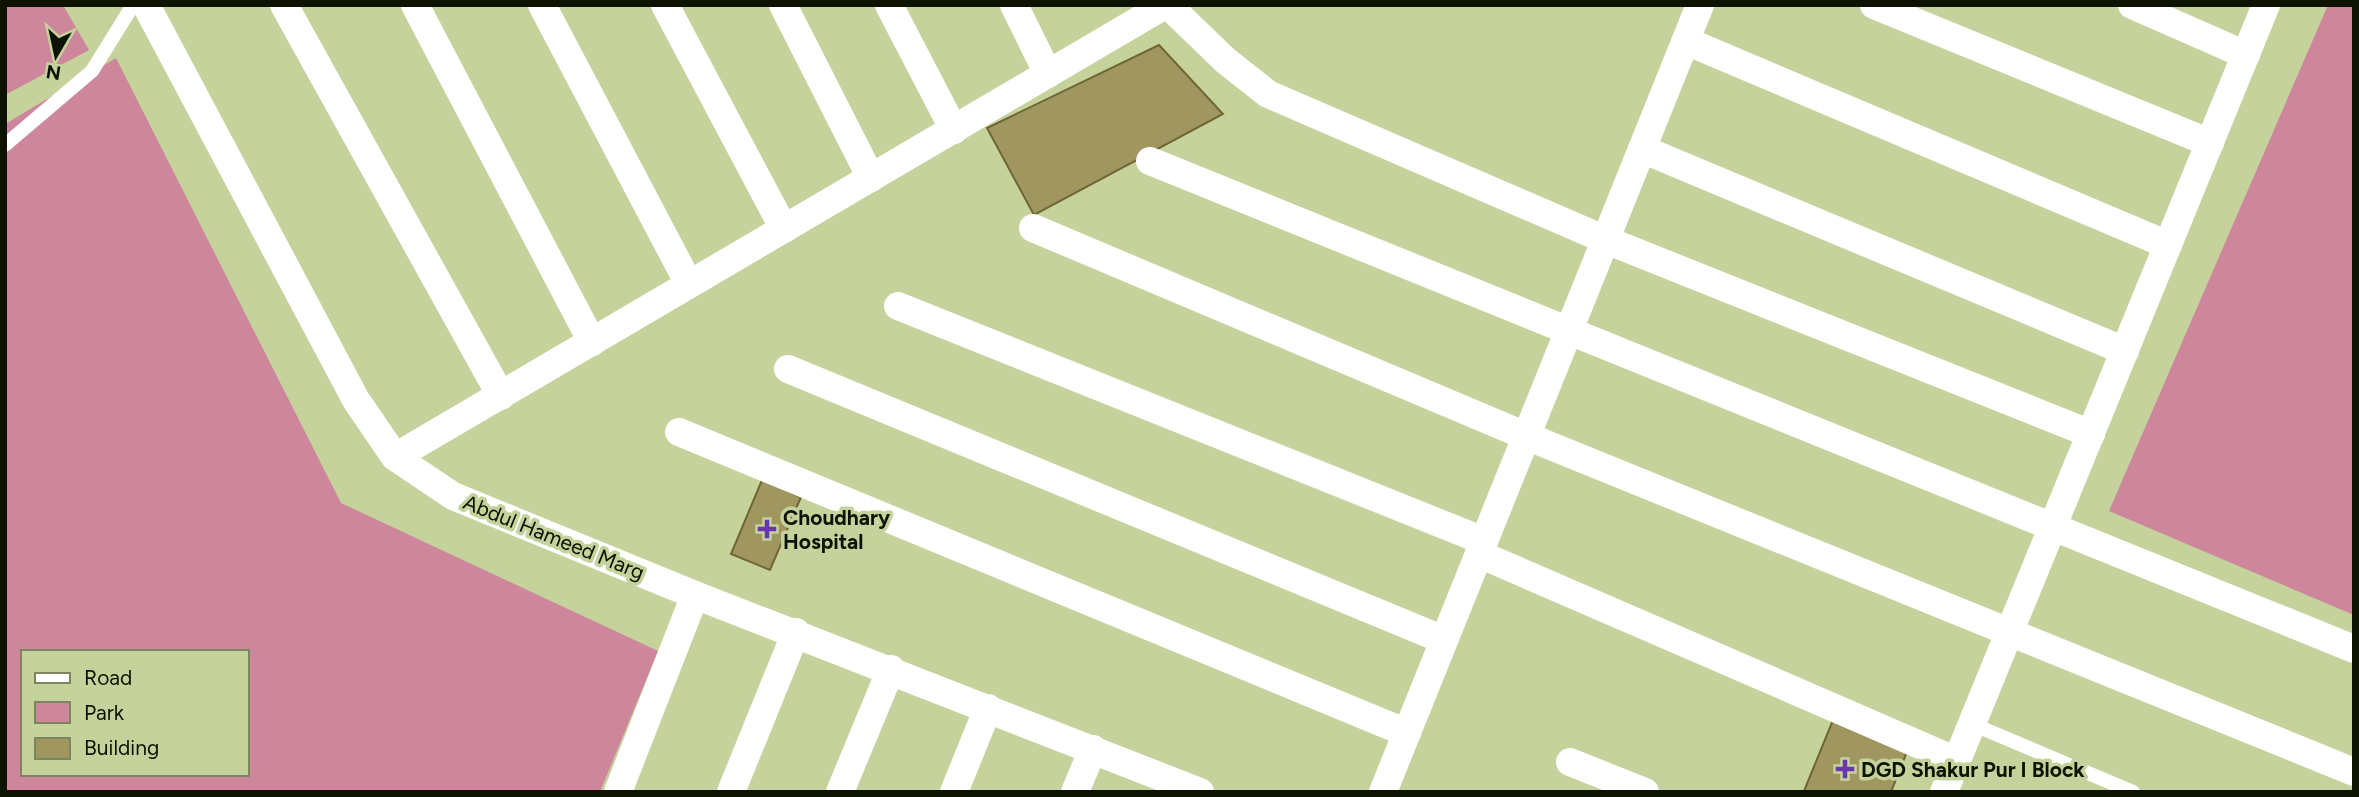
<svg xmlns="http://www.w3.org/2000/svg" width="2359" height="797" font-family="Figtree,sans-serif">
	<rect width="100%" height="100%" fill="#c5d29c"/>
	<g fill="#cd869c" fill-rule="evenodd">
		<path d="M5 5H63L89 50 5 95Z"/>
		<path d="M2328 5H2354V615L2109 511Z"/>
		<path d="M116 58 341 503 658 651 600 792H5V124ZM23 652H247V774H23Z"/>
	</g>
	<g fill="#a09660" stroke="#6f6631" stroke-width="2">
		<path d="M1159 45 1223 114 1034 215 987 128Z"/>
		<path d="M762 480 801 497 770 570 731 554Z"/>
		<path d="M1833 720 1908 749 1891 792 1804 791Z"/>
	</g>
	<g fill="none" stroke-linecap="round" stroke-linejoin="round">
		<g stroke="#fff" stroke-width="14">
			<path d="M5 145 92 71 133 5"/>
			<path d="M1972 724 2133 792"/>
		</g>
		<g stroke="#fff" stroke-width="28">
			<path d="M146 5 356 400 395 457 453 496 695 595 1200 792"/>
			<path d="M284 5 501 396"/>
			<path d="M415 5 592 342"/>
			<path d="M542 5 689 284"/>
			<path d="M665 5 784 229"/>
			<path d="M783 5 871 178"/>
			<path d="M889 5 954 130"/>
			<path d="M1014 5 1048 74"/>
			<path d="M1168 5 1225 60 1268 94 1606 240 2091 434"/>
			<path d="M1874 5 2210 143"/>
			<path d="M2132 5 2246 55"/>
			<path d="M1686 41 2168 245"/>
			<path d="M1642 149 2125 351"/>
			<path d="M1150 161 2354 649"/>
			<path d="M1033 228 1526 436 2354 772"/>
			<path d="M898 306 1484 541"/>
			<path d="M788 369 1444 640"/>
			<path d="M679 432 1407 733"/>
			<path d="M395 457 1165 5"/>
			<path d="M1479 554 1957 761"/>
			<path d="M1570 762 1645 792"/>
			<path d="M618 792 695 595"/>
			<path d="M731 792 796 632"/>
			<path d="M840 792 891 669"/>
			<path d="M954 792 988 708"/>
			<path d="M1075 792 1093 749"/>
			<path d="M1383 792 1700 5"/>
			<path d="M1944 792 2266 5"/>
		</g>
	</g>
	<g fill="#6a36ad" stroke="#c5d29c" stroke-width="2.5">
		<path d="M763.5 518.5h7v7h7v7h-7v7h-7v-7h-7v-7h7z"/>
		<path d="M1841.5 758.5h7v7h7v7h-7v7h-7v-7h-7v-7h7z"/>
	</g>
	<g text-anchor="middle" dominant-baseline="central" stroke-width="7" stroke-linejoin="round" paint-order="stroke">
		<g font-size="21" font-weight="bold" fill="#0e1201" stroke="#c5d29c" text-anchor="start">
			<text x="783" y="517">Choudhary<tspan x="783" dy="24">Hospital</tspan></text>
			<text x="1861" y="769">DGD Shakur Pur I Block</text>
		</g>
		<g font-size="21" fill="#0e1201" stroke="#c5d29c">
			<text transform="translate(554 537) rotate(22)">Abdul Hameed Marg</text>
		</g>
	</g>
	<rect width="2359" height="797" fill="none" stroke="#0e1201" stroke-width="14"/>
	<rect x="21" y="650" width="228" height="126" fill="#c5d29c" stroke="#7c855e" stroke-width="2"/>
	<rect x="35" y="673" width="35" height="10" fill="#ffffff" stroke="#7c855e" stroke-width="2"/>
	<text x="84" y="685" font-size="21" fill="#0e1201">Road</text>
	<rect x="35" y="702" width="35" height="21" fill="#cd869c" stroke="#7c855e" stroke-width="2"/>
	<text x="84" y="720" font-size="21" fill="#0e1201">Park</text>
	<rect x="35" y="738" width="35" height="21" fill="#a09660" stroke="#7c855e" stroke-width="2"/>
	<text x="84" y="755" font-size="21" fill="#0e1201">Building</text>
	<g transform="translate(56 56) rotate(189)" stroke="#c5d29c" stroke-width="5" paint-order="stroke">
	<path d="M0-5L12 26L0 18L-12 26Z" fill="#0e1201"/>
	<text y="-10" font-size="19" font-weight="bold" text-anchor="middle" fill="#0e1201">N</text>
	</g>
</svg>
